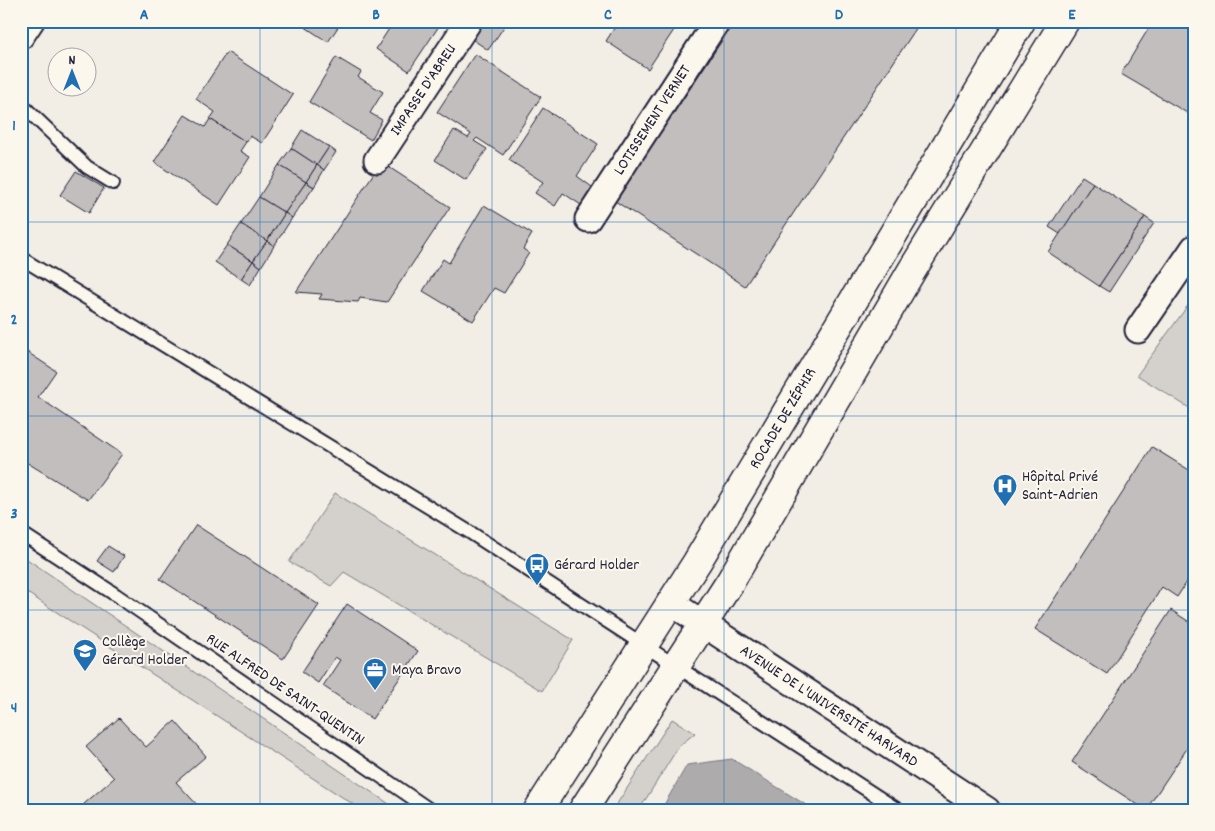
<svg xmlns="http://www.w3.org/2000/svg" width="1215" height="831" font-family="Dekko,sans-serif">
	<rect width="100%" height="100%" fill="#f2eee5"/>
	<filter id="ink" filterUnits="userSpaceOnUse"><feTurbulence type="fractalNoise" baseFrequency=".02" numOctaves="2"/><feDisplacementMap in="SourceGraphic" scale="10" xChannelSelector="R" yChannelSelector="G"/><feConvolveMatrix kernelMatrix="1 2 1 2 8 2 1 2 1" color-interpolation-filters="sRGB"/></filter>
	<g filter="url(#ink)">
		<g fill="#d4d1cc" stroke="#7b7a84">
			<path d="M1189 304 1194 307V411L1137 375Z"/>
			<path d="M335 493 573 640 542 691 344 572 331 586 289 562Z"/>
			<path d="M21 555 398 810H362L21 589Z"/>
			<path d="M672 719 695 733 679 746 639 810H613Z"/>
		</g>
		<path fill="#aeabad" stroke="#76747f" d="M732 759 814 810H661L687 765Z"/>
		<g fill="#c2bebe" stroke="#22223b">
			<path d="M296 21H342L328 42Z"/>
			<path d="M394 21H432L439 26 409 71 376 49Z"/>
			<path d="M485 21H508L488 50 472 39Z"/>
			<path d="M619 21H680L648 69 606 41Z"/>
			<path d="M735 21H921L745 286 615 201Z"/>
			<path d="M1153 21H1194V117L1121 74Z"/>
			<path d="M227 52 293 95 262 143 250 136 246 142 210 119 215 112 196 99Z"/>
			<path d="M475 54 541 97 503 155 477 138 474 141 487 149 466 180 435 160 454 130 468 138 471 134 437 112Z"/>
			<path d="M336 57 361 72 358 77 383 92 370 113 382 120 371 140 309 102Z"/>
			<path d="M543 108 598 144 577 176 592 187 581 205 563 193 555 206 535 193 543 182 509 160Z"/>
			<path d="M185 115 205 127 210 119 246 142 240 151 250 157 219 205 154 162Z"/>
			<path d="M302 130 329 147 317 165 291 148Z"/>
			<path d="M329 147 336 152 324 170 317 165Z"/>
			<path d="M291 148 317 165 306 182 279 165Z"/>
			<path d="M381 162 450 207 387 302 360 298 358 302 319 299 322 294 296 292Z"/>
			<path d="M279 165 306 182 285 213 259 197Z"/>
			<path d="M317 165 324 170 314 187 306 182Z"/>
			<path d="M76 171 104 188 89 213 60 195Z"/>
			<path d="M1082 176 1093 183 1060 234 1049 227Z"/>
			<path d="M306 182 314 187 292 218 285 213Z"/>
			<path d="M1093 183 1145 217 1099 286 1048 252Z"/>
			<path d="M259 197 285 213 267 241 241 224Z"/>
			<path d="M484 205 532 234 523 249 529 253 504 293 494 288 473 321 423 291 443 259 449 263Z"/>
			<path d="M285 213 292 218 274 246 267 241Z"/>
			<path d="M1145 217 1154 223 1109 292 1099 286Z"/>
			<path d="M241 224 267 241 253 261 227 245Z"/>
			<path d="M267 241 274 246 261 267 253 261Z"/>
			<path d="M227 245 253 261 241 279 215 262Z"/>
			<path d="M253 261 261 267 250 285 241 279Z"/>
			<path d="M21 348 56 371 38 397 122 454 88 500 21 459Z"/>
			<path d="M1152 447 1194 473V571L1177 597 1162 587 1107 674 1035 629Z"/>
			<path d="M196 525 319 605 283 659 160 579Z"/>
			<path d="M108 546 124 556 114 572 97 561Z"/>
			<path d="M347 604 418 651 372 719 323 686 340 660 335 657 318 683 302 672Z"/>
			<path d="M1171 610 1194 625V738L1146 810 1072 762Z"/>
			<path d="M119 718 146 747 175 721 206 756 176 782 201 809 89 810 84 804 114 778 86 747Z"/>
		</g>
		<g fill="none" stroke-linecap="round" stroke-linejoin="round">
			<defs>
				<g id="lane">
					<path d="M21 104 87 167 113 183"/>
					<path d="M21 258 471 533 898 810"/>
					<path d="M21 533 116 595 430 810"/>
				</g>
				<g id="street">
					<path d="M21 36 31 21"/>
					<path id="s1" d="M377 160 469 21"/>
					<path id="s2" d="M588 219 717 21"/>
					<path d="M1138 330 1194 248"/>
					<path id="s3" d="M670 602 987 810"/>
				</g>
				<g id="secondary">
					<path id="s4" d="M538 810 697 562 1021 21"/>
					<path d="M583 810 730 582 911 272 1065 21"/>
				</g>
			</defs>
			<use href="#lane" stroke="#22223b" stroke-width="16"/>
			<use href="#street" stroke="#22223b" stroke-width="29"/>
			<use href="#secondary" stroke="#22223b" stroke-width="31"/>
			<use href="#lane" stroke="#fbf7ec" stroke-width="12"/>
			<use href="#street" stroke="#fbf7ec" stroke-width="25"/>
			<use href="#secondary" stroke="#fbf7ec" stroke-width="28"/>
		</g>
	</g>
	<path fill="none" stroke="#1f6fb2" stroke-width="1" stroke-opacity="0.55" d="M260 21V810M492 21V810M724 21V810M956 21V810M21 222H1194M21 416H1194M21 610H1194"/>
	<defs>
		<symbol id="hospital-pin" viewBox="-11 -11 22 30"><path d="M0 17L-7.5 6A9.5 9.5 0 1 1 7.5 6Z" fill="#1f6fb2" stroke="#fbf7ec"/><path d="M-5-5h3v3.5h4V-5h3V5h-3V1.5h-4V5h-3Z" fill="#fff"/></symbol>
		<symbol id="bus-pin" viewBox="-11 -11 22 30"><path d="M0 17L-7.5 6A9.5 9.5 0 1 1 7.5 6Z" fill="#1f6fb2" stroke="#fbf7ec"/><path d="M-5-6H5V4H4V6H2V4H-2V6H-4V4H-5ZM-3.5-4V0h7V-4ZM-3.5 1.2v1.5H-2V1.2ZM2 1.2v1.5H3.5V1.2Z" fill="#fff"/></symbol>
		<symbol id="school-pin" viewBox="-11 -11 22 30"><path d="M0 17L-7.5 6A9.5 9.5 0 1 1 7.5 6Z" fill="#1f6fb2" stroke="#fbf7ec"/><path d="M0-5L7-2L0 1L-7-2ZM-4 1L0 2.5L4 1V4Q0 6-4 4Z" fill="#fff"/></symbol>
		<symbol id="office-pin" viewBox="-11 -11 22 30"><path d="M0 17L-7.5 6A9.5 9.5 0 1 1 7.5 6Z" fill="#1f6fb2" stroke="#fbf7ec"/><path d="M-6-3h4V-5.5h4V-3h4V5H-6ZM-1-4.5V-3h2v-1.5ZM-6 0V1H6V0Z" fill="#fff"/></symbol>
	</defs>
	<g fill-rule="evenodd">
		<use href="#hospital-pin" x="991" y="472" width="28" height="38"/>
		<use href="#bus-pin" x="523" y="551" width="28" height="38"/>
		<use href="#school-pin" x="71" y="637" width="28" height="38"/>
		<use href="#office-pin" x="361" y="656" width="28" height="38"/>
	</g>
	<g text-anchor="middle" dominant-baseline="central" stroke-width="4" stroke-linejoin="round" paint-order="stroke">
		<g font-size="16" fill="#22223b" stroke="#fbf7ec">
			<text stroke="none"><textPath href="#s1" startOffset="84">IMPASSE D'ABREU</textPath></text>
			<text stroke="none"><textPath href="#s2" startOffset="118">LOTISSEMENT VERNET</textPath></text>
			<text stroke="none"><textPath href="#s4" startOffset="462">ROCADE DE ZÉPHIR</textPath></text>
			<text transform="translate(285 690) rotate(34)">RUE ALFRED DE SAINT-QUENTIN</text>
			<text stroke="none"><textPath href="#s3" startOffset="190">AVENUE DE L'UNIVERSITÉ HARVARD</textPath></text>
		</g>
		<g font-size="16" fill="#22223b" stroke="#fbf7ec" text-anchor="start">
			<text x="1022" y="477">Hôpital Privé<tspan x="1022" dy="18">Saint-Adrien</tspan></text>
			<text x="554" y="565">Gérard Holder</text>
			<text x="102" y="642">Collège<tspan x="102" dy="18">Gérard Holder</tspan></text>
			<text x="392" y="670">Maya Bravo</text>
		</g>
	</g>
	<rect width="1215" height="831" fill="none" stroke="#fbf7ec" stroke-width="55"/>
	<g transform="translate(72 72)"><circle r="24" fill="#fbf7ec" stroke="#a4a2a5"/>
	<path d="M0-4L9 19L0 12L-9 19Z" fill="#1f6fb2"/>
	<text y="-8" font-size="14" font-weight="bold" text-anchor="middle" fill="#22223b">N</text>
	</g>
	<rect x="28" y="28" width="1160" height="776" fill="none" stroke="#1f6fb2" stroke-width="2"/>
	<g font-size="16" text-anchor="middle" font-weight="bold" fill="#1f6fb2">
		<text x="144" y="19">A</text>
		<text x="376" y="19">B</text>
		<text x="608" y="19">C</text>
		<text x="839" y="19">D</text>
		<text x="1072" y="19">E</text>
		<text x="14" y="130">1</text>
		<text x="14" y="324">2</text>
		<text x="14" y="518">3</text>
		<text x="14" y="712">4</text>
	</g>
</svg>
